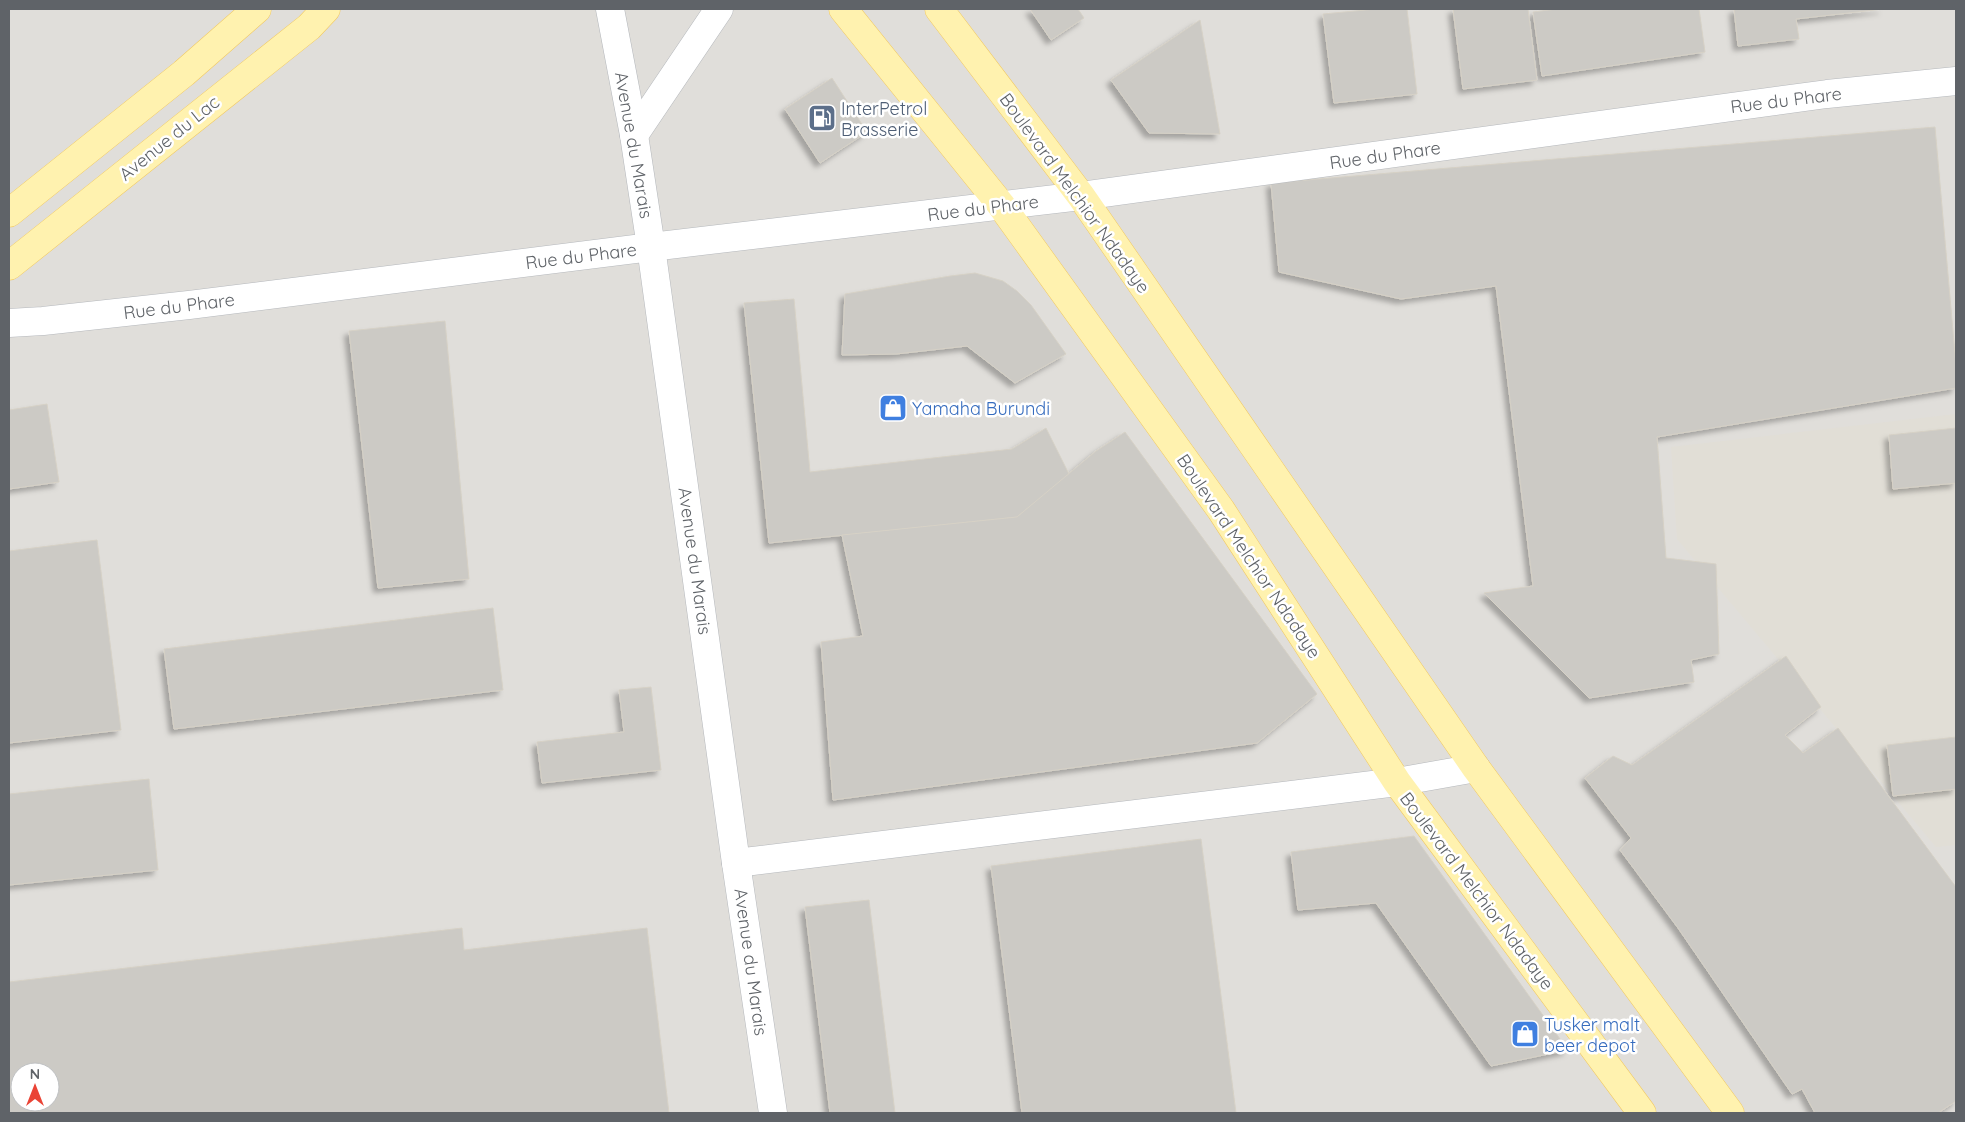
<svg xmlns="http://www.w3.org/2000/svg" width="1965" height="1122" font-family="Quicksand,sans-serif">
	<defs>
		<filter id="shadow"><feDropShadow dx="-4.5" dy="4.5" stdDeviation="2.5" flood-color="#0004"/></filter>
	</defs>
	<rect width="100%" height="100%" fill="#f1efe8"/>
	<path fill="#e0deda" fill-rule="evenodd" d="M9 9H1956V1113H9ZM20 1072H50V1102H20Z"/>
	<path fill="#e1ded6" d="M1956 414V845L1936 847 1677 539 1671 447Z"/>
	<g fill="#cccac5" stroke="#d6d1c6" fill-rule="evenodd" filter="url(#shadow)">
		<path d="M1030 9H1078L1084 18 1051 40Z"/>
		<path d="M1376 9H1407L1417 94 1334 103 1323 14Z"/>
		<path d="M1453 9H1528L1537 80 1463 89Z"/>
		<path d="M1557 9H1699L1705 52 1542 76 1533 12Z"/>
		<path d="M1734 9H1883L1796 19 1799 39 1738 46Z"/>
		<path d="M1200 20 1220 134 1149 133 1111 80Z"/>
		<path d="M832 78 867 132 820 163 785 109Z"/>
		<path d="M1935 127 1956 365V388L1657 437 1666 558 1716 564 1719 654 1691 660 1694 682 1589 698 1484 593 1533 586 1496 286 1401 299 1279 272 1271 183Z"/>
		<path d="M975 273 1003 281 1017 291 1031 305 1066 354 1015 383 967 346 896 354 842 355 845 294 950 276Z"/>
		<path d="M794 299 810 472 1012 449 1046 428 1069 474 1017 517 769 543 744 303Z"/>
		<path d="M445 321 469 579 378 588 349 331Z"/>
		<path d="M47 404 59 482 9 489V410Z"/>
		<path d="M1956 428V483L1893 489 1889 435Z"/>
		<path d="M1125 432 1317 694 1257 743 833 800 821 642 863 636 842 535 1017 517 1096 451Z"/>
		<path d="M97 540 121 730 9 743V551Z"/>
		<path d="M493 608 503 690 174 729 164 649Z"/>
		<path d="M1786 656 1821 707 1785 735 1803 753 1838 728 1956 887V1101L1938 1113H1815L1802 1089 1792 1094 1678 928 1620 850 1631 838 1585 778 1613 756 1632 765Z"/>
		<path d="M651 687 661 770 542 783 537 742 624 732 619 690Z"/>
		<path d="M1956 737V789L1893 796 1887 745Z"/>
		<path d="M149 779 158 870 9 885V794Z"/>
		<path d="M1414 836 1568 1050 1491 1066 1376 903 1298 910 1291 852Z"/>
		<path d="M1201 839 1236 1113H1022L991 866Z"/>
		<path d="M869 900 895 1113H830L805 907Z"/>
		<path d="M462 928 464 950 647 928 669 1113H9V982ZM20 1072H50V1102H20Z"/>
	</g>
	<g fill="none" stroke-linecap="round" stroke-linejoin="round">
		<defs>
			<g id="minor">
				<path d="M610 9 634 135 651 247 736 863 773 1113"/>
				<path d="M634 135 719 9"/>
				<path d="M9 323 43 321 189 305 651 247 1081 196 1827 94 1956 81"/>
				<path d="M736 863 1397 782 1476 768"/>
			</g>
			<g id="major">
				<path d="M843 9 1001 205 1221 510 1397 782 1642 1113"/>
				<path d="M939 9 1081 196 1476 768 1730 1113"/>
				<path d="M9 213 184 73 257 9"/>
				<path d="M9 266 309 27 326 9"/>
			</g>
		</defs>
		<use href="#minor" stroke="#b5b8bc" stroke-width="29"/>
		<use href="#major" stroke="#f2c960" stroke-width="29"/>
		<use href="#minor" stroke="#fff" stroke-width="28"/>
		<use href="#major" stroke="#fff2af" stroke-width="28"/>
	</g>
	<defs>
		<symbol id="fuel-square" viewBox="-11 -11 22 22"><rect x="-9" y="-9" width="18" height="18" rx="4" fill="#5c6f8a" stroke="#fff"/><path d="M-5.5-6h7V0h2V4h1.3V-2.5L3-4.5l.8-.8L6-3V5H2.5V1h-1V6h-7ZM-4.2-4.7v3.2H.2V-4.7Z" fill="#fff"/></symbol>
		<symbol id="shop-square" viewBox="-11 -11 22 22"><rect x="-9" y="-9" width="18" height="18" rx="4" fill="#3f7fe0" stroke="#fff"/><path d="M-5-2.5h2.3a2.7 3.5 0 0 1 5.4 0H5L5.5 6h-11ZM-1.5-2.5h3a1.5 2.3 0 0 0-3 0Z" fill="#fff"/></symbol>
	</defs>
	<g fill-rule="evenodd">
		<use href="#fuel-square" x="806" y="102" width="32" height="32"/>
		<use href="#shop-square" x="877" y="392" width="32" height="32"/>
		<use href="#shop-square" x="1509" y="1018" width="32" height="32"/>
	</g>
	<g text-anchor="middle" dominant-baseline="central" stroke-width="5" stroke-linejoin="round" paint-order="stroke">
		<g font-size="18" fill="#5f6368" stroke="#fff">
			<text transform="translate(1786 100) rotate(-7)">Rue du Phare</text>
			<text transform="translate(169 138) rotate(-39)">Avenue du Lac</text>
			<text transform="translate(634 145) rotate(80)">Avenue du Marais</text>
			<text transform="translate(1385 155) rotate(-8)">Rue du Phare</text>
			<text transform="translate(1075 193) rotate(54)">Boulevard Melchior Ndadaye</text>
			<text transform="translate(983 208) rotate(-7)">Rue du Phare</text>
			<text transform="translate(581 256) rotate(-7)">Rue du Phare</text>
			<text transform="translate(179 306) rotate(-7)">Rue du Phare</text>
			<text transform="translate(1249 556) rotate(56)">Boulevard Melchior Ndadaye</text>
			<text transform="translate(695 561) rotate(82)">Avenue du Marais</text>
			<text transform="translate(1477 891) rotate(53)">Boulevard Melchior Ndadaye</text>
			<text transform="translate(751 962) rotate(82)">Avenue du Marais</text>
		</g>
		<g font-size="18" fill="#4e5e75" stroke="#fff" text-anchor="start">
			<text x="841" y="108">InterPetrol<tspan x="841" dy="21">Brasserie</tspan></text>
		</g>
		<g font-size="18" fill="#366cbe" stroke="#fff" text-anchor="start">
			<text x="912" y="408">Yamaha Burundi</text>
			<text x="1544" y="1024">Tusker malt<tspan x="1544" dy="21">beer depot</tspan></text>
		</g>
	</g>
	<rect width="1965" height="1122" fill="none" stroke="#5f6368" stroke-width="20"/>
	<g transform="translate(35 1087)"><circle r="24" fill="#ffffff" stroke="#bfc1c3"/>
	<path d="M0-4L9 19L0 12L-9 19Z" fill="#ea4335"/>
	<text y="-8" font-size="14" font-weight="bold" text-anchor="middle" fill="#5f6368">N</text>
	</g>
</svg>
